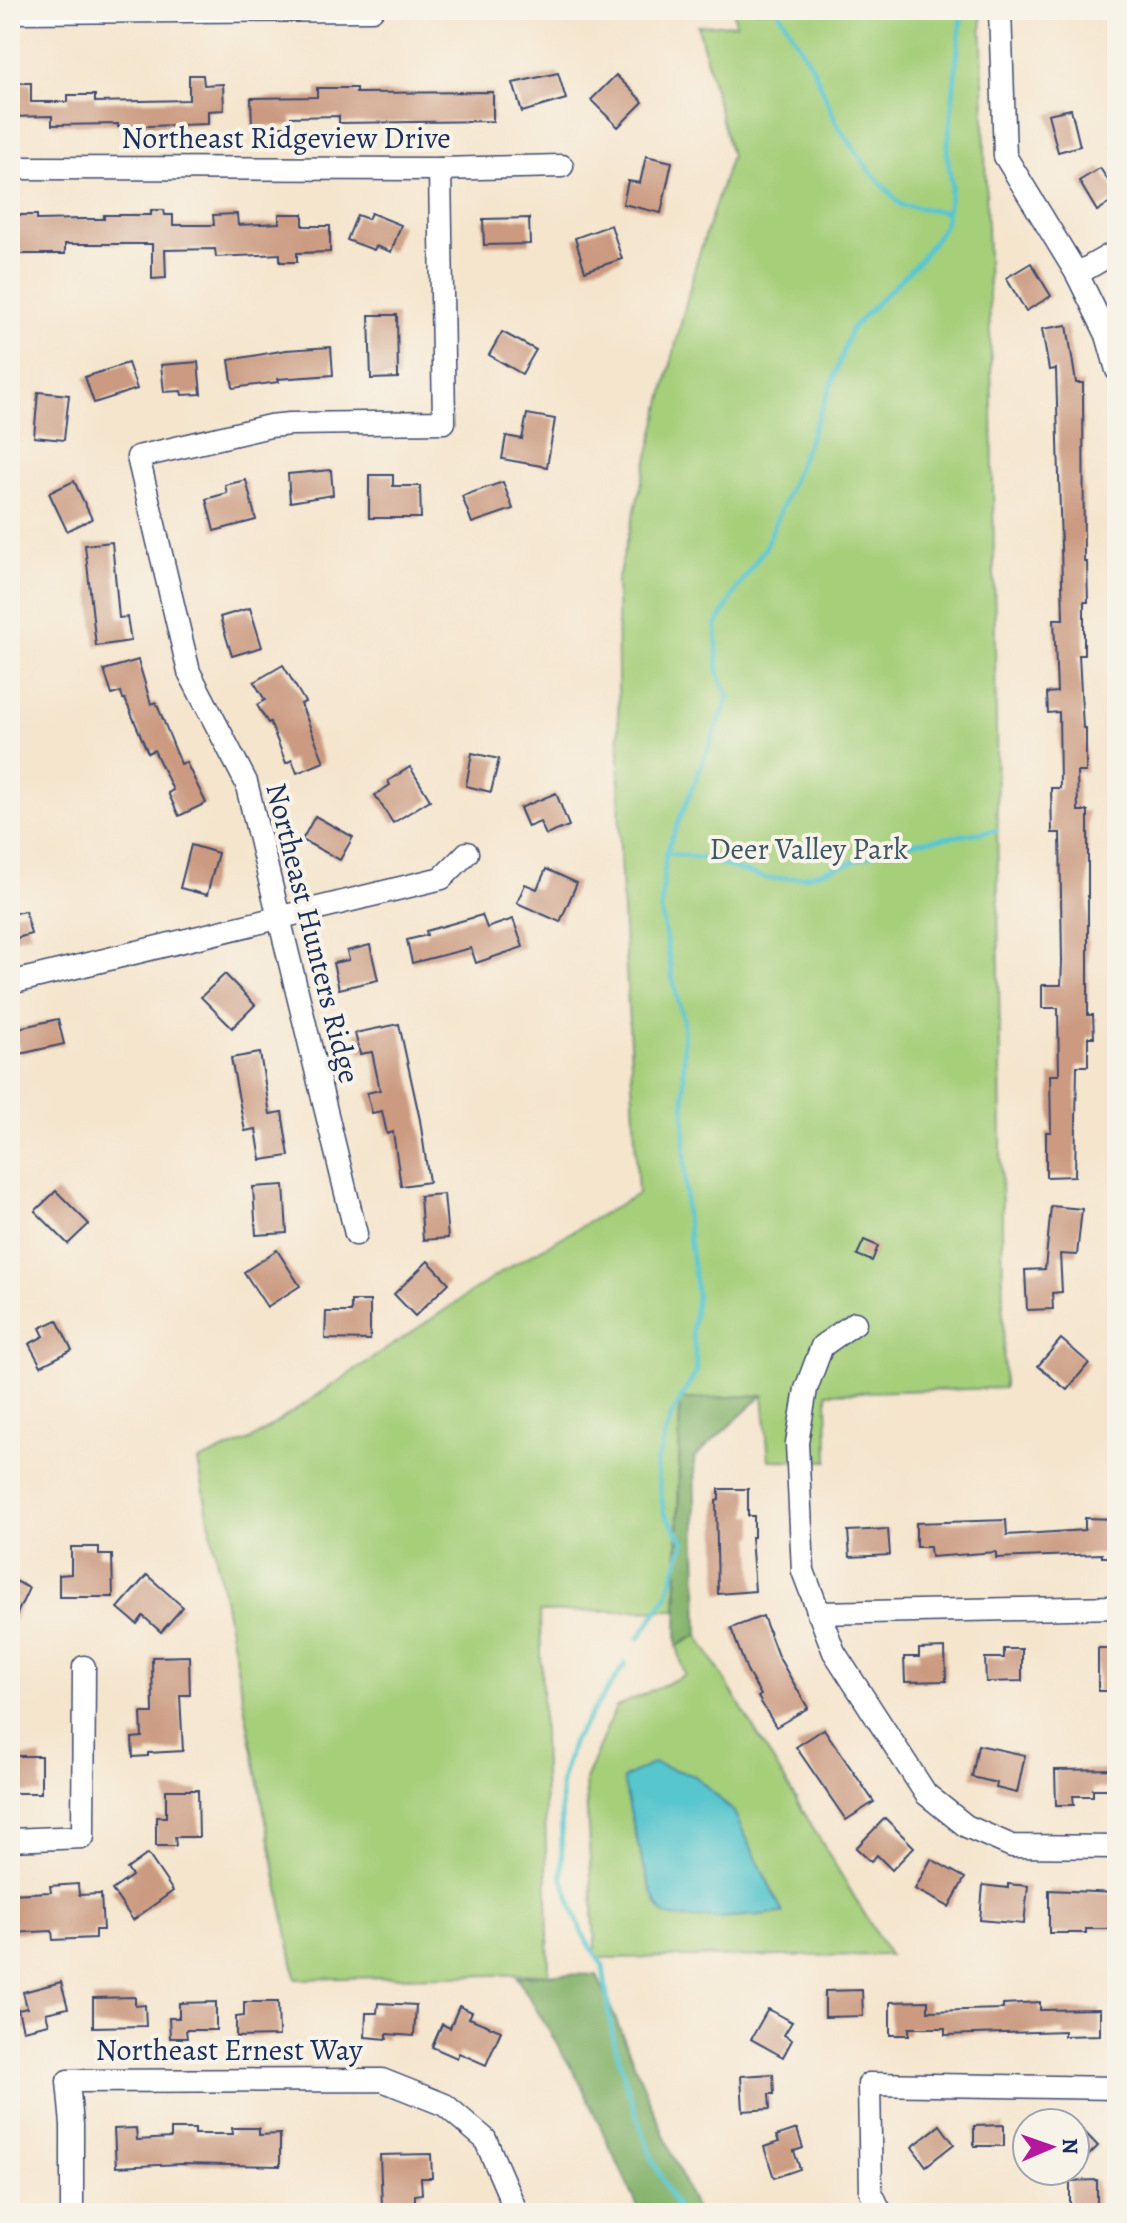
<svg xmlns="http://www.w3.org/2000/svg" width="1127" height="2223" font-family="Alegreya,serif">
	<rect width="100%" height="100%" fill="#f7f3e8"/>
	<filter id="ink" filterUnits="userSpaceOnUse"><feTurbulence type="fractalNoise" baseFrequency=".0125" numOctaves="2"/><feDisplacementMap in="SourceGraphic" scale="16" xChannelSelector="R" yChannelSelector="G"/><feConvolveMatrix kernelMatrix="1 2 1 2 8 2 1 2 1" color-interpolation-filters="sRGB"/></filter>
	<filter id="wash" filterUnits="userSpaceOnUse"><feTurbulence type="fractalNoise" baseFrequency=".006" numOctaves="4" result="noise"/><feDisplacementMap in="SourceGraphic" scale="32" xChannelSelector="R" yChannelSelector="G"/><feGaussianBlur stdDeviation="1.8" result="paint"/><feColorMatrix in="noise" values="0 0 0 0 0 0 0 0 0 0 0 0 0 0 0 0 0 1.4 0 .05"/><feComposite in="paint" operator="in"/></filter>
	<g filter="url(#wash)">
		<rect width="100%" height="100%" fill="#f5e5cd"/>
		<g fill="#a6cf7a" stroke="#607f6c" stroke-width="2">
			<path d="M733 10H981L992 403 1004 1388 827 1393 828 1461 769 1460 763 1395 680 1400 676 1610 540 1612 549 1974 296 1979 198 1461 252 1439 506 1269 638 1194 620 856 617 582 695 267 731 156 698 26 736 24Z"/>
			<path d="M698 1635 889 1955 596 1958 585 1780 616 1707 685 1675 677 1646Z"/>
		</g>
		<g fill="#84b26a" stroke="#507064" stroke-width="2">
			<path d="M763 1395 694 1458 698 1635 677 1646 680 1400Z"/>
			<path d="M549 1974 597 1975 697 2213H641L579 2081 517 1977Z"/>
		</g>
		<path fill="#58c6cd" stroke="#3a7a96" stroke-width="2" d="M653 1763 695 1776 734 1812 783 1913C762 1915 679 1923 665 1915 649 1906 628 1801 623 1779Z"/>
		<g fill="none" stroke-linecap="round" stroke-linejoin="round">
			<g stroke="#58c6cd" stroke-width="5">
				<path d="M778 10 813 68 838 126 870 171 901 205 946 212"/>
				<path d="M666 853 701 858 768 879 803 877 850 863 897 845 997 830"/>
				<path d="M639 1638 667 1596 684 1542 664 1513 656 1464 671 1417 697 1370 692 1331 697 1295 686 1215 683 1018 672 976 661 909 666 853 729 697 718 673 716 626 736 590 765 548 833 381 851 329 920 260 944 226 952 185 947 154 962 10"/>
				<path d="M625 1664 573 1741 561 1781 562 1876 581 1931 603 1966 612 2033 631 2100 654 2163 679 2213"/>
			</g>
		</g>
		<g id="blocks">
			<g fill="#cb9a80">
				<path d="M558 73 566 99 522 112 513 83Z"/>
				<path d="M189 75H203L204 85 223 84 224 110 208 111V124L118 127V124L52 125V116L10 117V83H31V102H68V95H95V102L189 100Z"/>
				<path d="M616 75 643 102 618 127 591 100Z"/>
				<path d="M317 88H356V93L493 92V121L339 123V116L291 117 292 126H252L251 98 317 97Z"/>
				<path d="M1071 109 1080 146 1058 152 1048 114Z"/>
				<path d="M646 156 672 162 661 213 623 204 628 181 640 183Z"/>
				<path d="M1100 168 1117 194V198L1097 211 1079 181Z"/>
				<path d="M151 210H164L165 215H173V225H214L213 215 237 214 238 225 279 223V214H303V226H330V252L297 253V262H280V254L216 257 215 249 165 250 166 278 152 279V244H65V254H17V215H37V220L83 219H104V215H151Z"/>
				<path d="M371 213 401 225 391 252 376 246 374 250 347 240 357 215 368 219Z"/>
				<path d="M529 218 530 244 484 245 483 219Z"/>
				<path d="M611 225 622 259 585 271 575 238Z"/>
				<path d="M1031 263 1051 296 1026 311 1006 278Z"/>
				<path d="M369 315H397L398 378 371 379Z"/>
				<path d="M1067 325 1076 383H1083L1084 562H1087L1088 602H1084V655H1079L1083 728H1086V772H1077L1078 811H1088V1015H1093L1094 1037H1088V1066H1077L1075 1176 1046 1177V1132H1051L1050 1075H1059L1058 1008H1042V985H1061L1062 961 1060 833H1052L1051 788H1060L1059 712 1048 713 1047 693 1057 692 1054 619H1063L1056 369 1049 370 1042 329Z"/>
				<path d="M502 332 536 350 522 374 489 355Z"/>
				<path d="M331 347 333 375 278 379 279 382 233 388 229 360 286 350Z"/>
				<path d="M198 362 201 394 182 395 181 391 164 392 161 365Z"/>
				<path d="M128 363 137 389 94 403 85 377Z"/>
				<path d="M38 392 69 395 64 440 34 437Z"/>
				<path d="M527 414 555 419 547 467 502 459 506 436 522 439Z"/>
				<path d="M331 470 333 495 290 502 288 474Z"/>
				<path d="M369 475H393V486H420L421 518H369Z"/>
				<path d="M246 480 256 520 214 531 206 499 227 493 225 485Z"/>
				<path d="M74 481 92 519 67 531 49 493Z"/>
				<path d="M503 482 513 509 472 523 462 496Z"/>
				<path d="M112 542 119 618 127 617 131 641 96 646 85 545Z"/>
				<path d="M250 608 262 647 232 656 220 617Z"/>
				<path d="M138 660 151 704 156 702 181 764 186 762 206 803 179 816 168 793 173 790 154 750 148 753 125 699H123L121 692 112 695 104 670Z"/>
				<path d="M283 665 305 702 301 704 324 762 297 773 292 760 286 763 270 722 268 723 257 705 265 700 254 682Z"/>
				<path d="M472 753 499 759 491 792 466 786Z"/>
				<path d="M410 767 430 800 393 823 375 795 390 785 388 781Z"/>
				<path d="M556 793 569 826 546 835 540 822 528 827 520 808Z"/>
				<path d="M315 816 353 837 340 860 302 840Z"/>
				<path d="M191 845 218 853 207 895 180 888Z"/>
				<path d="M546 869 577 883 560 922 517 903 525 884 537 889Z"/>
				<path d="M25 911 31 934 10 940V914Z"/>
				<path d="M482 915 487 928 513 919 523 947 476 963 471 948 412 963 407 940 427 935 426 931Z"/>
				<path d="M370 945 378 980 339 989 333 963 349 960 347 951Z"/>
				<path d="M225 974 255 1005 232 1028 201 997Z"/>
				<path d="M58 1019 64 1044 20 1054 14 1029Z"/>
				<path d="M399 1024 420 1120 429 1182 401 1186 393 1132 387 1134 382 1111 372 1113 367 1093 380 1090 372 1052 360 1054 355 1033Z"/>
				<path d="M260 1053 270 1114 282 1112 289 1156 261 1160 256 1129 245 1131 231 1058Z"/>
				<path d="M284 1185 287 1233 256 1235 253 1187Z"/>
				<path d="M56 1191 89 1224 68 1244 35 1211Z"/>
				<path d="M444 1194 448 1238 423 1240 420 1196Z"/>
				<path d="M1051 1206 1082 1209 1077 1255 1060 1254 1062 1292 1052 1293 1053 1309 1027 1310 1025 1270 1045 1269Z"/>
				<path d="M864 1240 878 1246 872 1261 857 1255Z"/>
				<path d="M277 1250 300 1286 267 1307 244 1272Z"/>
				<path d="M428 1261 449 1283 415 1316 394 1294Z"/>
				<path d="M351 1301H370V1340L325 1339 326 1312H351Z"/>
				<path d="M57 1320 72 1350 41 1366 29 1344 44 1336 40 1328Z"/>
				<path d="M1061 1339 1089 1363 1067 1390 1038 1366Z"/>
				<path d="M719 1489H748V1516H754V1537H751L755 1591 718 1594 716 1501 719 1500Z"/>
				<path d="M1085 1518 1117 1519V1557H1102V1554L996 1558V1552L931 1557 930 1547H916V1523L1006 1520 1007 1535 1085 1530Z"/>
				<path d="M888 1529 890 1555 850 1557 848 1531Z"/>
				<path d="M71 1547H99V1555H112L113 1597H59V1575L71 1574Z"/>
				<path d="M147 1575 183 1607 161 1632 143 1616 137 1624 118 1608Z"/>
				<path d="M10 1578 29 1588 10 1629Z"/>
				<path d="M763 1616 778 1656 808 1708 776 1727 758 1697 761 1695 748 1673 731 1628Z"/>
				<path d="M945 1648 946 1681 905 1682 904 1657H919V1649Z"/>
				<rect x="1098" y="1648" width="19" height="43"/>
				<path d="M1004 1649H1022V1681L986 1682 985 1658H1004Z"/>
				<path d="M189 1656 190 1695H180L183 1751 148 1753V1756L133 1757 132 1738 142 1737 141 1713H153L152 1657Z"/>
				<path d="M824 1729 874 1802 846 1820 796 1747Z"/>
				<path d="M978 1745 1025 1755 1017 1793 996 1788 997 1783 972 1777Z"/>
				<rect x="10" y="1756" width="31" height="37"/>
				<path d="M1117 1769V1789H1093V1796H1073L1074 1805H1056L1055 1770Z"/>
				<path d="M166 1790H198L199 1837H175L176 1846H156V1817H166Z"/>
				<path d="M885 1818 914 1847 892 1870 877 1855 871 1862 856 1848Z"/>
				<path d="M148 1854 173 1891 133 1920 112 1890 132 1876 127 1869Z"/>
				<path d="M931 1859 965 1878 949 1907 915 1889Z"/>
				<path d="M78 1884 79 1895 101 1894 103 1930H95V1938L53 1940 52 1931 10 1933V1894L51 1892 50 1886Z"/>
				<path d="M1008 1884 1028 1886 1024 1924 980 1920 983 1885 1008 1888Z"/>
				<path d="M1049 1890 1117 1893V1929H1086V1933H1049Z"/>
				<path d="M61 1982 68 2008 46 2013 49 2024 23 2030 18 2010 27 2008 23 1992Z"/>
				<path d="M862 1990 863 2016 825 2017V1991Z"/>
				<path d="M135 1997V2006L145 2005 146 2026 93 2027V1998Z"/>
				<path d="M928 2001V2011L1003 2009V2004L1040 2002V2010L1100 2009V2035L1064 2036V2031L945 2035V2028H909V2035H890V2002Z"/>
				<path d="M216 2002V2030H186L187 2038H170L169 2018H179V2003Z"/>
				<path d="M244 2002H278L279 2036 236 2037V2017L244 2016Z"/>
				<path d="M378 2003 416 2005 414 2036 387 2034V2039L365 2037 366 2013H377Z"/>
				<path d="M459 2006 472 2012 469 2018 501 2031 486 2065 459 2053 457 2058 432 2047 442 2024 450 2028Z"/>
				<path d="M768 2009 792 2022 784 2035 792 2040 783 2057 751 2039Z"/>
				<path d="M773 2074 774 2094H769L770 2109 743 2111 741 2076Z"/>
				<path d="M1075 2122 1098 2146 1075 2169Z"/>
				<path d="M940 2125 954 2144 926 2166 912 2147Z"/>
				<path d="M1004 2125V2146H974V2126Z"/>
				<path d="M136 2128 137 2140 171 2138V2129H195V2134H233L232 2128H259V2135L280 2134V2166L181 2164 116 2167 114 2129Z"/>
				<path d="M797 2129 803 2148 794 2151 800 2169 774 2178 764 2147 779 2142 776 2136Z"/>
				<path d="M431 2154 432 2178H421L422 2194 415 2195V2205L382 2206 380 2155Z"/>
				<path d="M1097 2180V2213H1070V2181Z"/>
			</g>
		</g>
	</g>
	<g filter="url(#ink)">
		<use href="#blocks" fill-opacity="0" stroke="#3c4a6f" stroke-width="2"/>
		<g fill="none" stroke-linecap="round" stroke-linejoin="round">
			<defs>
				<g id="minor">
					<path d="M1000 10 1005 156 1077 274 1107 335 1117 370"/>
					<path d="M10 12 372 10"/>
					<path d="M10 168 440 169 562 166"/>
					<path d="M1077 274 1117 251"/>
					<path d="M10 983 442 878 467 853"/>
					<path d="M356 1234 246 782 189 672 138 457 270 426 290 424 444 422 440 169"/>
					<path d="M855 1323 822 1346 806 1389 797 1443 803 1571 834 1652 926 1794 966 1826 1012 1846 1117 1847"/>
					<path d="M818 1613 1117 1607"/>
					<path d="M10 1840 83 1837 84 1667"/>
					<path d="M72 2213V2125L68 2081 382 2080 445 2105 485 2139 517 2213"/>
					<path d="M881 2213 871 2192 869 2084 1117 2088"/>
				</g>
			</defs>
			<use href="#minor" stroke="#3c4a6f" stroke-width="25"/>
			<use href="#minor" stroke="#fff" stroke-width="22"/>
		</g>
	</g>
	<g text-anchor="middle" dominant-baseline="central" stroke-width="8" stroke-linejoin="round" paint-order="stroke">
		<g font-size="30" fill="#1b2f5e" stroke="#f7f3e8">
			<text x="286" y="138">Northeast Ridgeview Drive</text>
			<text transform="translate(313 933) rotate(76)">Northeast Hunters Ridge</text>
			<text x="229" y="2050">Northeast Ernest Way</text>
		</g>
		<g font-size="30" fill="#3e5765" stroke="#f7f3e8">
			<text x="809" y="849">Deer Valley Park</text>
		</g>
	</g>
	<rect width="1127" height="2223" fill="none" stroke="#f7f3e8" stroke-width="40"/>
	<g transform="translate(1051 2147) rotate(88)"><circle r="38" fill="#f7f3e8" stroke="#9fa5b1" stroke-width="2"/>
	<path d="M0-6L14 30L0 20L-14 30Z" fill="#b5179e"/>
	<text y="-12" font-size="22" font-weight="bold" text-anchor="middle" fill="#1b2f5e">N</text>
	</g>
</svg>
